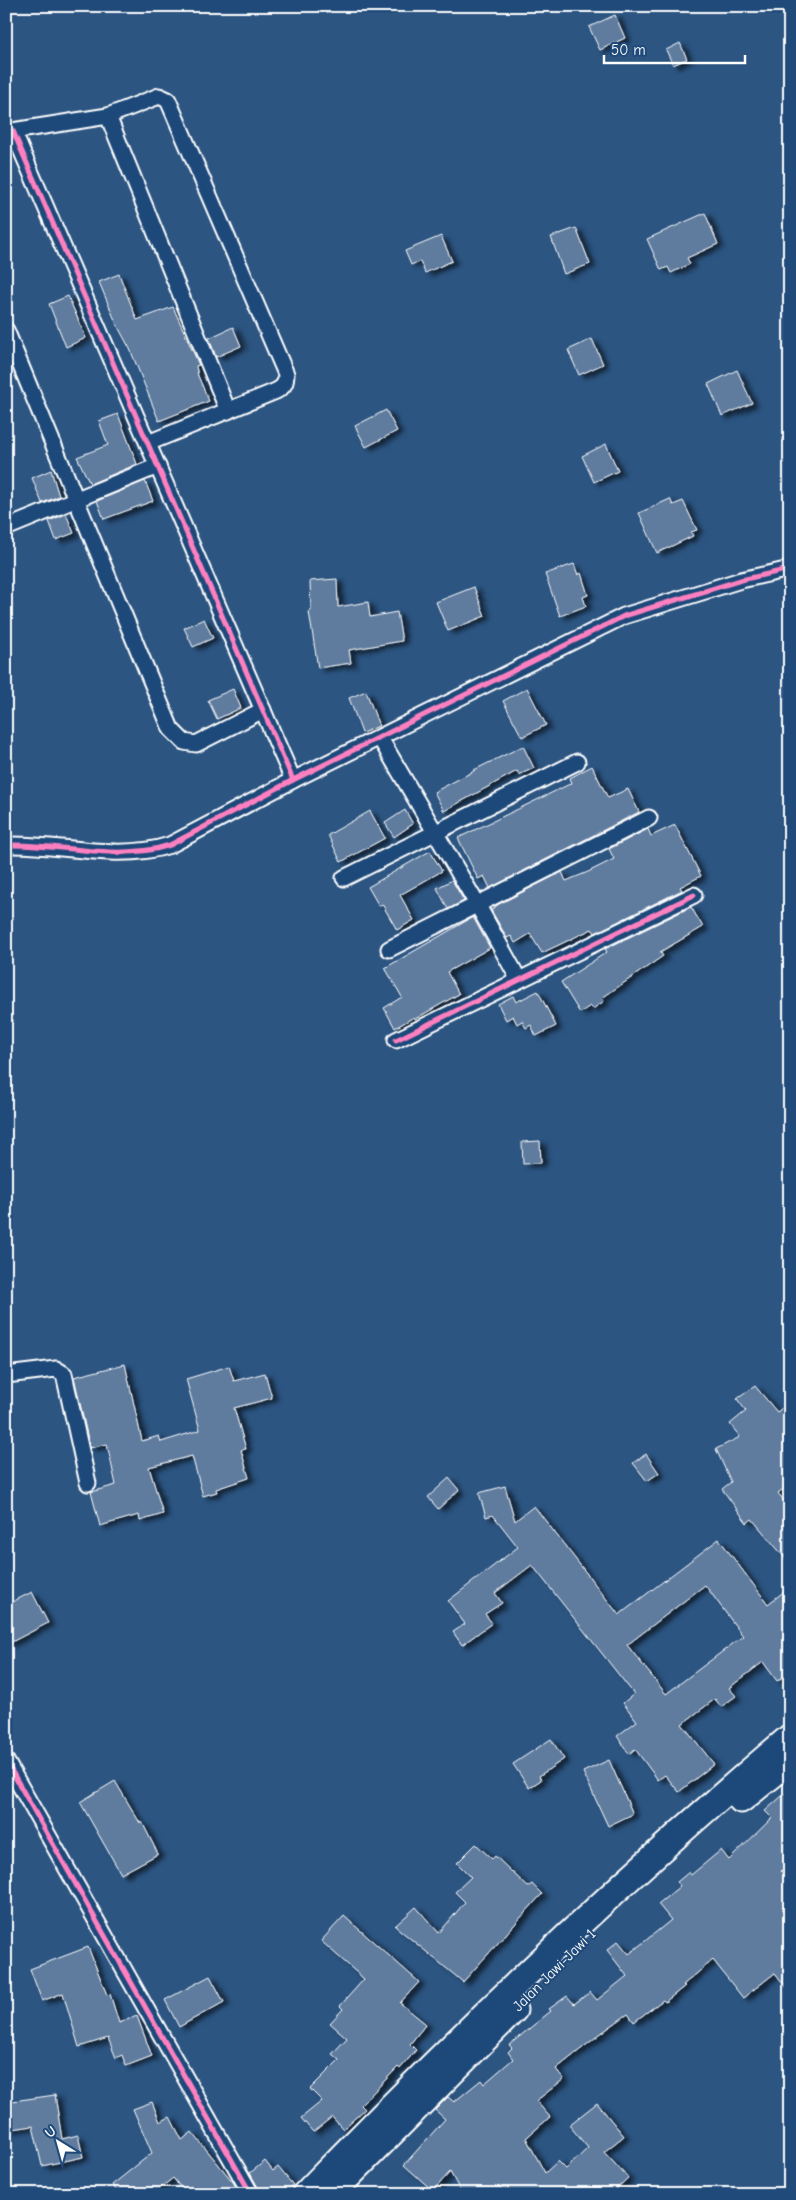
<svg xmlns="http://www.w3.org/2000/svg" width="796" height="2200" font-family="'Comic Neue',sans-serif">
	<defs>
		<filter id="shadow"><feDropShadow dx="5.5" dy="3" stdDeviation="2.5" flood-color="#0009"/></filter>
	</defs>
	<rect width="100%" height="100%" fill="#2c5582"/>
	<filter id="ink" filterUnits="userSpaceOnUse"><feTurbulence type="fractalNoise" baseFrequency=".02" numOctaves="2"/><feDisplacementMap in="SourceGraphic" scale="10" xChannelSelector="R" yChannelSelector="G"/><feConvolveMatrix kernelMatrix="1 2 1 2 8 2 1 2 1" color-interpolation-filters="sRGB"/></filter>
	<g filter="url(#ink)">
		<g fill="#5e7c9f" stroke="#fff" fill-rule="evenodd" filter="url(#shadow)">
			<path d="M615 15 625 38 600 50 589 27Z"/>
			<path d="M680 43 687 59 673 65 666 50Z"/>
			<path d="M705 213 718 244 687 258 690 264 671 273 668 267 661 270 647 239Z"/>
			<path d="M576 228 590 264 564 274 551 237Z"/>
			<path d="M441 236 452 261 425 273 420 261 411 265 405 251Z"/>
			<path d="M119 274 137 320 173 307 199 365 196 366 198 376 209 401 159 421 130 349 117 325 99 282Z"/>
			<path d="M68 296 86 338 66 347 49 304Z"/>
			<path d="M233 327 241 346 216 357 209 338Z"/>
			<path d="M592 339 603 364 579 375 568 350Z"/>
			<path d="M737 370 752 403 722 416 708 384Z"/>
			<path d="M386 410 397 431 366 447 355 426Z"/>
			<path d="M118 414 137 464 90 484 77 457 108 445 99 421Z"/>
			<path d="M606 444 618 471 594 482 582 456Z"/>
			<path d="M51 470 59 496 42 503 32 478Z"/>
			<path d="M145 481 153 501 104 519 97 501Z"/>
			<path d="M670 499 673 505 683 501 697 530 691 532 693 536 657 553 639 513Z"/>
			<path d="M66 514 74 533 56 540 49 521Z"/>
			<path d="M574 564 578 575 581 573 588 595 583 597 586 606 560 616 545 574Z"/>
			<path d="M337 579 338 607 368 602 370 617 397 612 402 641 349 650 351 663 318 668 309 612 311 611 310 581Z"/>
			<path d="M474 587 485 616 448 631 436 602Z"/>
			<path d="M204 619 213 638 193 647 184 628Z"/>
			<path d="M527 688 546 725 522 737 503 701Z"/>
			<path d="M233 689 241 708 217 719 208 700Z"/>
			<path d="M366 691 379 726 362 733 349 698Z"/>
			<path d="M523 746 534 768 519 775 517 771 444 811 434 792 474 771V770Z"/>
			<path d="M592 766 608 798 628 789 639 812 490 888 484 876 478 879 458 838 572 783 570 778Z"/>
			<path d="M405 810 413 824 394 837 385 823Z"/>
			<path d="M370 811 385 838 341 862 328 835Z"/>
			<path d="M675 825 701 876 680 887 682 890 595 933 592 929 542 953 530 934 515 943 511 936 507 938 491 910 499 904 562 872 566 881 588 872 614 859 609 849 648 829 651 836Z"/>
			<path d="M430 851 442 871 400 895 414 920 397 930 382 904 379 906 368 887Z"/>
			<path d="M452 880 464 901 448 909 437 888Z"/>
			<path d="M691 907 703 927 660 952 663 956 602 998 604 1001 593 1009 590 1006 580 1013 561 982 607 952 605 949Z"/>
			<path d="M473 917 490 948 447 972 459 994 415 1019 414 1017 395 1028 384 1008 402 997 385 968Z"/>
			<path d="M538 991 556 1026 536 1036 531 1025 526 1028 522 1021 517 1024 513 1016 506 1020 498 1004 513 996 516 1002Z"/>
			<path d="M540 1141 541 1163 523 1164 522 1142Z"/>
			<path d="M125 1364 142 1441 159 1436 161 1442 200 1430 186 1379 229 1366 234 1381 265 1373 272 1398 234 1408 246 1449 241 1450 249 1478 216 1489 217 1492 203 1496 192 1456 149 1467 163 1514 140 1521 139 1515 100 1526 91 1492 116 1485 107 1444 90 1448 74 1377Z"/>
			<path d="M755 1386 777 1412 790 1402V1484L778 1493 790 1508V1564L752 1519 747 1523 722 1489 731 1482 716 1449 740 1437 730 1424 746 1411 737 1399Z"/>
			<path d="M646 1454 659 1473 647 1481 633 1463Z"/>
			<path d="M449 1478 459 1490 438 1509 428 1497Z"/>
			<path d="M505 1486 515 1521 534 1506 619 1615 719 1539 768 1604 790 1587V1672L777 1681 763 1662 729 1688 736 1696 721 1707 715 1699 682 1724 714 1764 679 1792 665 1775 658 1780 635 1749 629 1754 617 1736 637 1721 623 1703 634 1694 532 1565 495 1593 502 1603 485 1614 492 1623 462 1645 453 1632 465 1624 448 1601 518 1547 493 1515 486 1517 479 1493ZM705 1585 743 1636 666 1694 627 1645Z"/>
			<path d="M32 1592 48 1623 6 1645V1605Z"/>
			<path d="M551 1739 564 1759 539 1776 541 1780 529 1788 513 1764Z"/>
			<path d="M609 1760 633 1814 608 1826 583 1772Z"/>
			<path d="M115 1781 140 1823 142 1822 158 1854 121 1874 80 1802Z"/>
			<path d="M790 1789V1863L781 1871 790 1881V1992L775 1973 743 1998 713 1960 683 1985 685 1986 665 2002 663 2000 634 2022 628 2014 600 2034 556 2069 564 2079 536 2101 550 2117 526 2138 545 2173 558 2161 566 2169 588 2148 569 2125 597 2103 624 2136 604 2152 628 2178 611 2194H462L450 2172 433 2191 404 2165 445 2119 435 2110 448 2097 454 2102 481 2080 484 2084 513 2059 508 2052 512 2048 509 2045 551 2011 549 2009 567 1996 574 2004 590 1992 597 2000 627 1976 607 1950 618 1941 629 1954 671 1920 658 1904 680 1886 677 1882 689 1872 691 1875 721 1850 729 1860 772 1818 765 1811Z"/>
			<path d="M476 1844 492 1859 495 1856 528 1887 532 1884 542 1894 463 1982 395 1926 416 1907 439 1933 465 1902 455 1892 471 1877 457 1863Z"/>
			<path d="M344 1916 419 1982 400 2003 426 2024 410 2044 416 2050 400 2069 398 2067 361 2105 365 2109 343 2129 332 2117 313 2132 301 2118 322 2101 310 2089 339 2060 332 2054 347 2038 330 2023 343 2009 340 2006 364 1979 321 1941Z"/>
			<path d="M88 1947 107 1995 110 1994 119 2023 137 2016 152 2056 126 2066 122 2055 116 2058 108 2038 79 2047 63 1993 42 2001 30 1969Z"/>
			<path d="M210 1976 224 2002 179 2027 165 2000Z"/>
			<path d="M55 2095 62 2139 78 2135 83 2157 42 2166 33 2126 6 2130V2102Z"/>
			<path d="M152 2102 160 2122 170 2117 182 2140 192 2132 233 2182 240 2194H186L173 2178 153 2194H119L112 2185 152 2153 133 2109Z"/>
			<path d="M265 2161 273 2171 278 2167 293 2185 283 2194H262L260 2191 250 2173Z"/>
		</g>
		<g fill="none" stroke-linecap="round" stroke-linejoin="round">
			<defs>
				<g id="minor">
					<path d="M108 116 228 411"/>
					<path d="M13 131 293 780"/>
					<path d="M6 132 108 116 159 96 168 100 286 374C286 383 284 387 276 391L148 443"/>
					<path d="M6 330 171 729 184 742 196 744 263 710"/>
					<path d="M6 528 158 466"/>
					<path d="M380 738 477 904 519 980"/>
					<path d="M6 845C60 843 118 862 170 845L293 780 624 616 741 580 790 569"/>
					<path d="M344 878 577 762"/>
					<path d="M389 949 649 818"/>
					<path d="M396 1040 694 895"/>
					<path d="M6 1375 56 1369 64 1374 88 1483"/>
					<path d="M6 1761 251 2194"/>
				</g>
				<g id="trunk">
					<path d="M741 1800 790 1761"/>
					<path d="M305 2194C460 2034 620 1881 790 1737"/>
					<path d="M331 2194 514 2010"/>
				</g>
			</defs>
			<use href="#minor" stroke="#fff" stroke-width="19"/>
			<use href="#trunk" stroke="#fff" stroke-width="29"/>
			<use href="#minor" stroke="#1f4a7a" stroke-width="15"/>
			<use href="#trunk" stroke="#1f4a7a" stroke-width="25"/>
			<defs>
				<g id="cycleway">
					<path d="M13 131 293 780"/>
					<path d="M6 845C60 843 118 862 170 845L293 780 624 616 741 580 790 569"/>
					<path d="M396 1040 694 895"/>
					<path d="M6 1761 251 2194"/>
				</g>
			</defs>
			<use href="#cycleway" stroke="#1f4a7a" stroke-width="8"/>
			<use href="#cycleway" stroke="#ff80c0" stroke-width="5"/>
		</g>
	</g>
	<g text-anchor="middle" dominant-baseline="central" stroke-width="4" stroke-linejoin="round" paint-order="stroke">
		<g font-size="15" fill="#fff" stroke="#1f4a7a">
			<text transform="translate(554 1970) rotate(-45)">Jalan Jawi-Jawi 1</text>
		</g>
	</g>
	<rect width="796" height="2200" fill="none" stroke="#1f4a7a" stroke-width="25"/>
	<rect x="12" y="12" width="771" height="2175" fill="none" stroke="#fff" stroke-width="2" filter="url(#ink)"/>
	<g transform="translate(58 2142) rotate(323)" stroke="#1f4a7a" stroke-width="4" paint-order="stroke">
	<path d="M0-4L9 19L0 12L-9 19Z" fill="#ffffff"/>
	<text y="-8" font-size="14" font-weight="bold" text-anchor="middle" fill="#ffffff">U</text>
	</g>
	<path d="M604 55v8h141v-8" fill="none" stroke="#ffffff" stroke-width="2.5"/>
	<text x="611" y="55" font-size="15" fill="#ffffff" stroke="#1f4a7a" stroke-width="4" paint-order="stroke">50 m</text>
</svg>
